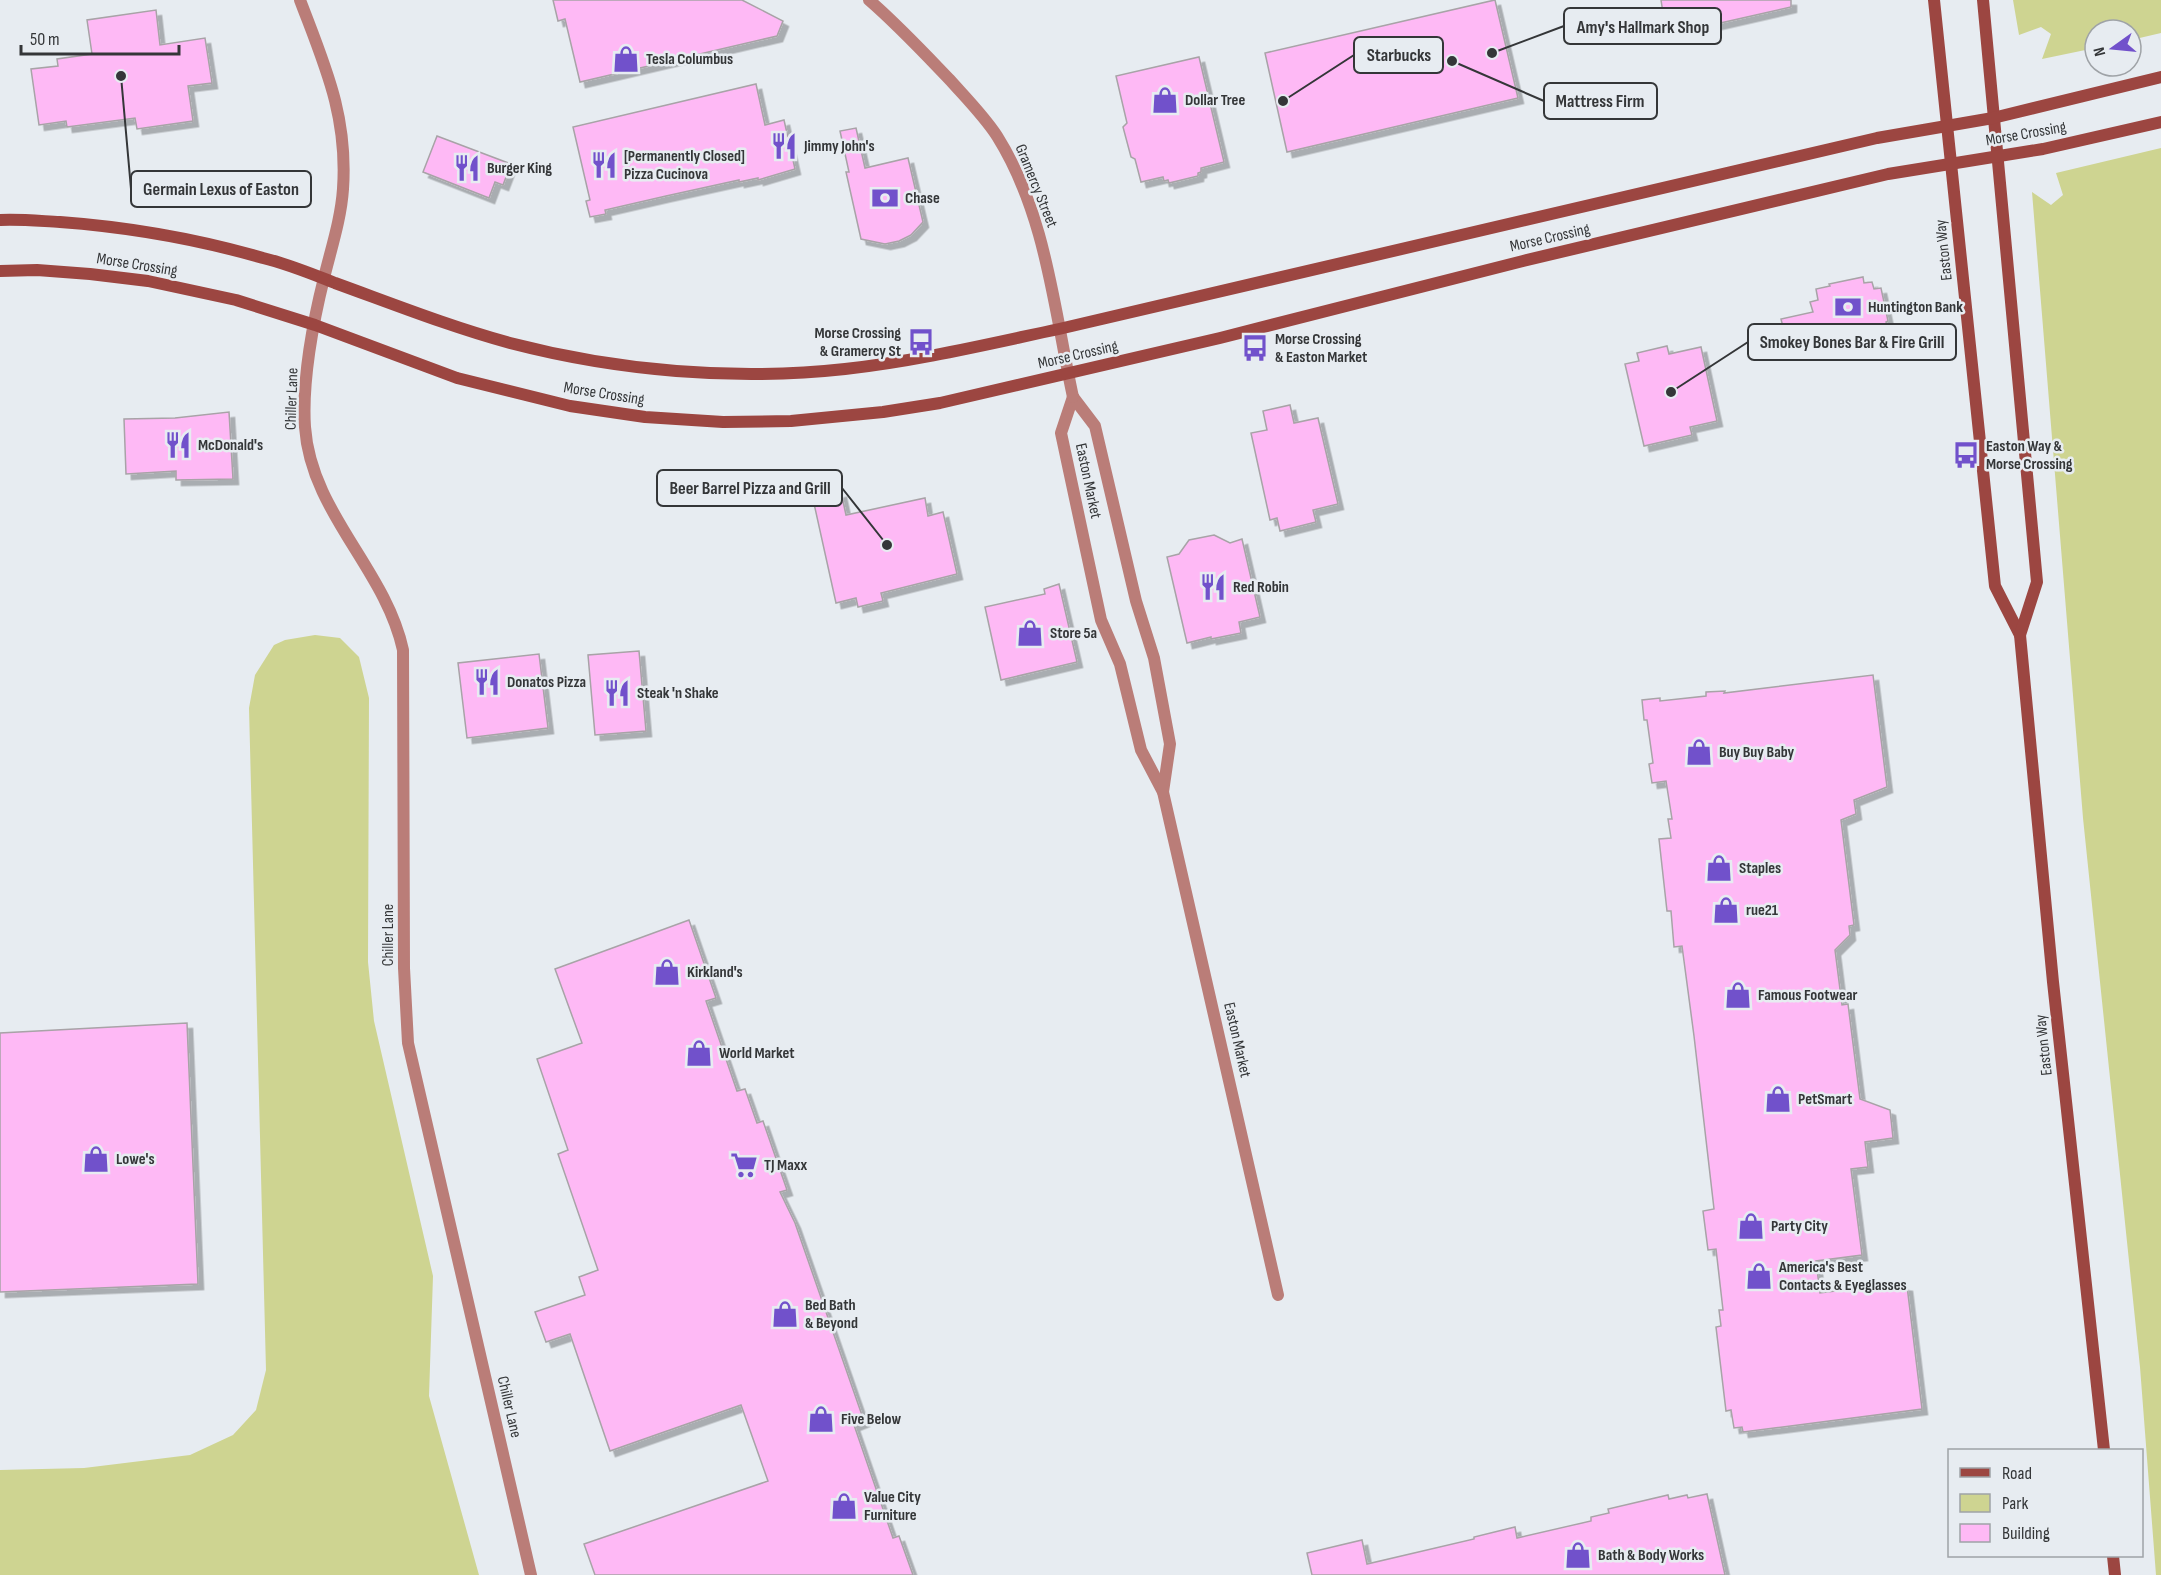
<svg xmlns="http://www.w3.org/2000/svg" width="2161" height="1575" font-family="'Sofia Sans Condensed',sans-serif">
	<defs>
		<filter id="shadow"><feDropShadow dx="5.5" dy="5.5" stdDeviation="0" flood-color="#0004"/></filter>
	</defs>
	<rect width="100%" height="100%" fill="#e7ecf1"/>
	<g fill="#ced491">
		<path d="M2013 0H2161V33L2131 40V30H2095V48L2042 59 2051 34 2041 27 2019 35Z"/>
		<path d="M2161 148V1575H2156L2140 1367 2083 818 2032 192 2051 205 2063 195 2056 173Z"/>
		<path d="M315 635 340 638 359 657 369 698 368 962 374 1021 433 1276 429 1396 479 1575H0V1470L84 1468 190 1455 233 1435 256 1410 266 1370 249 708 255 675 274 645 285 640Z"/>
	</g>
	<g fill="#feb9f5" stroke="#a8a3a7" stroke-width="1.5" filter="url(#shadow)">
		<path d="M553 0H742L783 21 777 36 580 82 565 19 558 21Z"/>
		<path d="M1495 0 1518 98 1287 152 1265 53Z"/>
		<path d="M1661 0H1791V7L1707 26 1703 10 1664 19Z"/>
		<path d="M156 10 160 45 205 38 212 83 188 86 193 121 137 129 135 118 67 127 66 121 39 125 31 69 58 66 57 59 92 54 87 20Z"/>
		<path d="M1199 57 1224 162 1201 168V172L1198 173V176L1169 183 1168 180 1164 181 1163 177 1141 182 1135 159 1131 157 1123 127 1127 123 1116 76Z"/>
		<path d="M756 84 765 125 784 120 795 169 758 180V178L739 182V180L666 196 605 210 606 214 590 217 586 201 590 200 573 127Z"/>
		<path d="M856 128 865 168 908 158 923 222 911 235 899 241 885 244 861 239 846 172H849L840 131Z"/>
		<path d="M437 136 511 164 503 185 495 182 489 198 423 172Z"/>
		<path d="M1863 277 1864 283 1872 282 1874 289 1881 288 1888 321 1886 322 1888 332 1883 333 1884 336 1853 343V339L1847 341 1845 331 1819 337 1816 328 1785 335 1781 319 1813 312 1810 302 1818 300 1816 289 1830 286 1829 284Z"/>
		<path d="M1667 346 1669 354 1701 347 1717 421 1690 427 1692 435 1644 446 1625 364 1639 361 1637 353Z"/>
		<path d="M1290 405 1294 423 1318 418 1338 504 1313 510 1316 522 1280 531 1277 518 1270 520 1251 433 1267 430 1263 411Z"/>
		<path d="M229 412 233 479 176 480V471L126 474 124 419 175 418Z"/>
		<path d="M841 492 846 515 925 498 928 516 943 512 957 574 881 593 883 601 858 607 856 598 836 603 813 499Z"/>
		<path d="M1214 535 1230 543 1242 539 1260 617 1239 622 1241 633 1211 639V637L1187 643 1167 557 1179 554 1189 540Z"/>
		<path d="M1059 584 1077 662 1001 680 985 607 1045 594 1044 589Z"/>
		<path d="M639 651 646 731 595 735 588 655Z"/>
		<path d="M539 654 548 728 467 738 458 663Z"/>
		<path d="M1873 675 1887 787 1854 800 1856 814 1841 820 1854 925 1849 926 1850 935 1835 950 1842 1005 1848 1004 1860 1099 1890 1110 1893 1138 1865 1142 1868 1167 1851 1169 1862 1255 1816 1261 1820 1293 1891 1284 1907 1286 1922 1409 1743 1432 1742 1427 1734 1428 1731 1410 1726 1411 1716 1327 1721 1326 1719 1310H1723L1716 1249 1708 1250 1703 1211 1714 1209 1694 1036 1682 946 1674 947 1671 911H1667L1659 839 1671 838 1668 819H1672L1666 781 1652 783 1649 764 1653 763 1647 720H1644L1642 700 1660 698V701L1706 696V692L1725 691 1724 693Z"/>
		<path d="M689 920 716 998 706 1001 737 1091 745 1089 757 1123 763 1121 787 1190 780 1192 795 1223 864 1421 854 1425 893 1538 899 1536 913 1575H595L584 1544 768 1481 741 1405 610 1451 570 1334 546 1342 535 1312 585 1295 579 1277 598 1270 558 1154 568 1150 537 1059 582 1043 555 969Z"/>
		<path d="M187 1023 198 1284 0 1292V1033Z"/>
		<path d="M1707 1494 1725 1575H1312L1307 1553 1362 1540 1367 1564 1474 1539V1537L1515 1527 1517 1538 1591 1521V1517L1609 1513 1608 1509 1668 1495 1669 1499 1687 1495 1688 1498Z"/>
	</g>
	<g fill="none" stroke-linecap="round" stroke-linejoin="round">
		<g stroke="#ba7d78" stroke-width="12">
			<path d="M300 0C325 66 348 116 343 189 341 219 331 249 324 278 313 322 302 382 305 427 311 513 385 568 403 650L404 968 408 1043 531 1575"/>
			<path d="M1073 397 1061 433 1101 620 1120 664 1141 750 1163 792 1278 1295"/>
			<path d="M1073 397 1095 426 1136 601 1154 658 1170 744 1163 792"/>
		</g>
		<path stroke="#ba7d78" stroke-width="12" d="M869 0C898 25 924 53 950 80 966 98 984 116 997 136 1046 214 1054 309 1073 397"/>
		<g stroke="#9c4641" stroke-width="12">
			<path d="M1934 0 1995 586 2020 635 2053 982 2104 1450"/>
			<path d="M1983 0 2037 582 2020 635"/>
			<path d="M0 220C20 219 40 221 60 222 128 227 197 239 263 258 288 264 312 274 335 283 393 304 451 327 510 343 618 371 734 381 845 369 917 361 988 344 1059 329L1877 138 1993 118 2161 77"/>
			<path d="M0 271 37 270 90 274 148 281 236 300 315 325 457 378 570 406 645 417 723 422 791 421 883 412 940 403 1220 338 1523 261 1888 174 2043 149 2161 122"/>
			<path d="M2113 1556 2115 1575"/>
		</g>
	</g>
	<defs>
		<symbol id="shop-bare" viewBox="-9 -9 18 18"><path d="M-5-2.5h2.3a2.7 3.5 0 0 1 5.4 0H5L5.5 6h-11ZM-1.5-2.5h3a1.5 2.3 0 0 0-3 0Z" fill="#7151cb" stroke="#e7ecf1" stroke-width="2.5" paint-order="stroke"/></symbol>
		<symbol id="restaurant-bare" viewBox="-9 -9 18 18"><path d="M-5-6h1v4h1v-4h1v4h1v-4h1v5L-1.5 .5V6h-2V.5L-5-1ZM5-6V6H3V1.5H1.5Q1.5-4 5-6Z" fill="#7151cb" stroke="#e7ecf1" stroke-width="2.5" paint-order="stroke"/></symbol>
		<symbol id="bank-bare" viewBox="-9 -9 18 18"><path d="M-6-4H6V4H-6ZM0-2.3a2.3 2.3 0 1 0 0 4.6a2.3 2.3 0 1 0 0-4.6Z" fill="#7151cb" stroke="#e7ecf1" stroke-width="2.5" paint-order="stroke"/></symbol>
		<symbol id="bus-bare" viewBox="-9 -9 18 18"><path d="M-5-6H5V4H4V6H2V4H-2V6H-4V4H-5ZM-3.5-4V0h7V-4ZM-3.5 1.2v1.5H-2V1.2ZM2 1.2v1.5H3.5V1.2Z" fill="#7151cb" stroke="#e7ecf1" stroke-width="2.5" paint-order="stroke"/></symbol>
		<symbol id="supermarket-bare" viewBox="-9 -9 18 18"><path d="M-6-5.5h2.5l.6 2H6L4.5 2H-2.5L-4.4-4H-6ZM-1.5 3.2a1.3 1.3 0 1 0 .1 0ZM3 3.2a1.3 1.3 0 1 0 .1 0Z" fill="#7151cb" stroke="#e7ecf1" stroke-width="2.5" paint-order="stroke"/></symbol>
	</defs>
	<g fill-rule="evenodd">
		<use href="#shop-bare" x="607" y="40" width="38" height="38"/>
		<use href="#shop-bare" x="1146" y="81" width="38" height="38"/>
		<use href="#restaurant-bare" x="765" y="127" width="38" height="38"/>
		<use href="#restaurant-bare" x="585" y="146" width="38" height="38"/>
		<use href="#restaurant-bare" x="448" y="149" width="38" height="38"/>
		<use href="#bank-bare" x="866" y="179" width="38" height="38"/>
		<use href="#bank-bare" x="1829" y="288" width="38" height="38"/>
		<use href="#bus-bare" x="902" y="323" width="38" height="38"/>
		<use href="#bus-bare" x="1236" y="329" width="38" height="38"/>
		<use href="#restaurant-bare" x="159" y="426" width="38" height="38"/>
		<use href="#bus-bare" x="1947" y="436" width="38" height="38"/>
		<use href="#restaurant-bare" x="1194" y="568" width="38" height="38"/>
		<use href="#shop-bare" x="1011" y="614" width="38" height="38"/>
		<use href="#restaurant-bare" x="468" y="663" width="38" height="38"/>
		<use href="#restaurant-bare" x="598" y="674" width="38" height="38"/>
		<use href="#shop-bare" x="1680" y="733" width="38" height="38"/>
		<use href="#shop-bare" x="1700" y="849" width="38" height="38"/>
		<use href="#shop-bare" x="1707" y="891" width="38" height="38"/>
		<use href="#shop-bare" x="648" y="953" width="38" height="38"/>
		<use href="#shop-bare" x="1719" y="976" width="38" height="38"/>
		<use href="#shop-bare" x="680" y="1034" width="38" height="38"/>
		<use href="#shop-bare" x="1759" y="1080" width="38" height="38"/>
		<use href="#shop-bare" x="77" y="1140" width="38" height="38"/>
		<use href="#supermarket-bare" x="725" y="1146" width="38" height="38"/>
		<use href="#shop-bare" x="1732" y="1207" width="38" height="38"/>
		<use href="#shop-bare" x="1740" y="1257" width="38" height="38"/>
		<use href="#shop-bare" x="766" y="1295" width="38" height="38"/>
		<use href="#shop-bare" x="802" y="1400" width="38" height="38"/>
		<use href="#shop-bare" x="825" y="1487" width="38" height="38"/>
		<use href="#shop-bare" x="1559" y="1536" width="38" height="38"/>
	</g>
	<g text-anchor="middle" dominant-baseline="central" stroke-width="5" stroke-linejoin="round" paint-order="stroke">
		<g font-size="16" font-weight="bold" fill="#343638" stroke="#e7ecf1" text-anchor="start">
			<text x="646" y="59">Tesla Columbus</text>
			<text x="1185" y="100">Dollar Tree</text>
			<text x="804" y="146">Jimmy John's</text>
			<text x="624" y="156">[Permanently Closed]<tspan x="624" dy="18">Pizza Cucinova</tspan></text>
			<text x="487" y="168">Burger King</text>
			<text x="905" y="198">Chase</text>
			<text x="1868" y="307">Huntington Bank</text>
			<text x="901" y="333" text-anchor="end">Morse Crossing<tspan x="901" dy="18">&amp; Gramercy St</tspan></text>
			<text x="1275" y="339">Morse Crossing<tspan x="1275" dy="18">&amp; Easton Market</tspan></text>
			<text x="198" y="445">McDonald's</text>
			<text x="1986" y="446">Easton Way &amp;<tspan x="1986" dy="18">Morse Crossing</tspan></text>
			<text x="1233" y="587">Red Robin</text>
			<text x="1050" y="633">Store 5a</text>
			<text x="507" y="682">Donatos Pizza</text>
			<text x="637" y="693">Steak 'n Shake</text>
			<text x="1719" y="752">Buy Buy Baby</text>
			<text x="1739" y="868">Staples</text>
			<text x="1746" y="910">rue21</text>
			<text x="687" y="972">Kirkland's</text>
			<text x="1758" y="995">Famous Footwear</text>
			<text x="719" y="1053">World Market</text>
			<text x="1798" y="1099">PetSmart</text>
			<text x="116" y="1159">Lowe's</text>
			<text x="764" y="1165">TJ Maxx</text>
			<text x="1771" y="1226">Party City</text>
			<text x="1779" y="1267">America's Best<tspan x="1779" dy="18">Contacts &amp; Eyeglasses</tspan></text>
			<text x="805" y="1305">Bed Bath<tspan x="805" dy="18">&amp; Beyond</tspan></text>
			<text x="841" y="1419">Five Below</text>
			<text x="864" y="1497">Value City<tspan x="864" dy="18">Furniture</tspan></text>
			<text x="1598" y="1555">Bath &amp; Body Works</text>
		</g>
		<g font-size="16" fill="#343638" stroke="#e7ecf1">
			<text transform="translate(2026 134) rotate(-10)">Morse Crossing</text>
			<text transform="translate(1036 186) rotate(68)">Gramercy Street</text>
			<text transform="translate(1550 238) rotate(-13)">Morse Crossing</text>
			<text transform="translate(1944 250) rotate(-96)">Easton Way</text>
			<text transform="translate(137 265) rotate(9)">Morse Crossing</text>
			<text transform="translate(1078 355) rotate(-13)">Morse Crossing</text>
			<text transform="translate(604 394) rotate(9)">Morse Crossing</text>
			<text transform="translate(292 399) rotate(-88)">Chiller Lane</text>
			<text transform="translate(1088 481) rotate(78)">Easton Market</text>
			<text transform="translate(388 935) rotate(-90)">Chiller Lane</text>
			<text transform="translate(1237 1040) rotate(77)">Easton Market</text>
			<text transform="translate(2044 1045) rotate(-96)">Easton Way</text>
			<text transform="translate(509 1407) rotate(77)">Chiller Lane</text>
		</g>
	</g>
	<path fill="none" stroke="#343638" stroke-width="2" d="M1492 53L1564 26M1283 101L1354 55M1452 61L1544 101M121 76L131 189M1671 392L1748 342M887 545L842 488"/>
	<g fill="#343638" stroke="#e7ecf1" stroke-width="2">
		<circle cx="1492" cy="53" r="6"/>
		<circle cx="1283" cy="101" r="6"/>
		<circle cx="1452" cy="61" r="6"/>
		<circle cx="121" cy="76" r="6"/>
		<circle cx="1671" cy="392" r="6"/>
		<circle cx="887" cy="545" r="6"/>
	</g>
	<g fill="#e7ecf1" stroke="#343638" stroke-width="2">
		<rect x="1564" y="8" width="157" height="36" rx="6"/>
		<rect x="1354" y="37" width="89" height="36" rx="6"/>
		<rect x="1544" y="83" width="113" height="36" rx="6"/>
		<rect x="131" y="171" width="180" height="36" rx="6"/>
		<rect x="1748" y="324" width="208" height="36" rx="6"/>
		<rect x="657" y="470" width="185" height="36" rx="6"/>
	</g>
	<g font-size="18" text-anchor="middle" font-weight="bold" fill="#343638">
		<text x="1643" y="33">Amy's Hallmark Shop</text>
		<text x="1399" y="61">Starbucks</text>
		<text x="1600" y="107">Mattress Firm</text>
		<text x="221" y="195">Germain Lexus of Easton</text>
		<text x="1852" y="348">Smokey Bones Bar &amp; Fire Grill</text>
		<text x="750" y="494">Beer Barrel Pizza and Grill</text>
	</g>
	<rect x="1948" y="1449" width="195" height="108" fill="#e7ecf1" stroke="#9fa3a7" stroke-width="1.5"/>
	<rect x="1960" y="1468" width="30" height="9" fill="#9c4641" stroke="#9fa3a7" stroke-width="1.5"/>
	<text x="2002" y="1479" font-size="18" fill="#343638">Road</text>
	<rect x="1960" y="1494" width="30" height="18" fill="#ced491" stroke="#9fa3a7" stroke-width="1.5"/>
	<text x="2002" y="1509" font-size="18" fill="#343638">Park</text>
	<rect x="1960" y="1524" width="30" height="18" fill="#feb9f5" stroke="#9fa3a7" stroke-width="1.5"/>
	<text x="2002" y="1539" font-size="18" fill="#343638">Building</text>
	<g transform="translate(2113 48) rotate(255)"><circle r="28" fill="#e7ecf1" stroke="#9fa3a7" stroke-width="1.5"/>
	<path d="M0-4.5L10 22L0 15L-10 22Z" fill="#7151cb"/>
	<text y="-9" font-size="16" font-weight="bold" text-anchor="middle" fill="#343638">N</text>
	</g>
	<path d="M21 45v9h158v-9" fill="none" stroke="#343638" stroke-width="3"/>
	<text x="30" y="45" font-size="18" fill="#343638" stroke="#e7ecf1" stroke-width="4.5" paint-order="stroke">50 m</text>
</svg>
